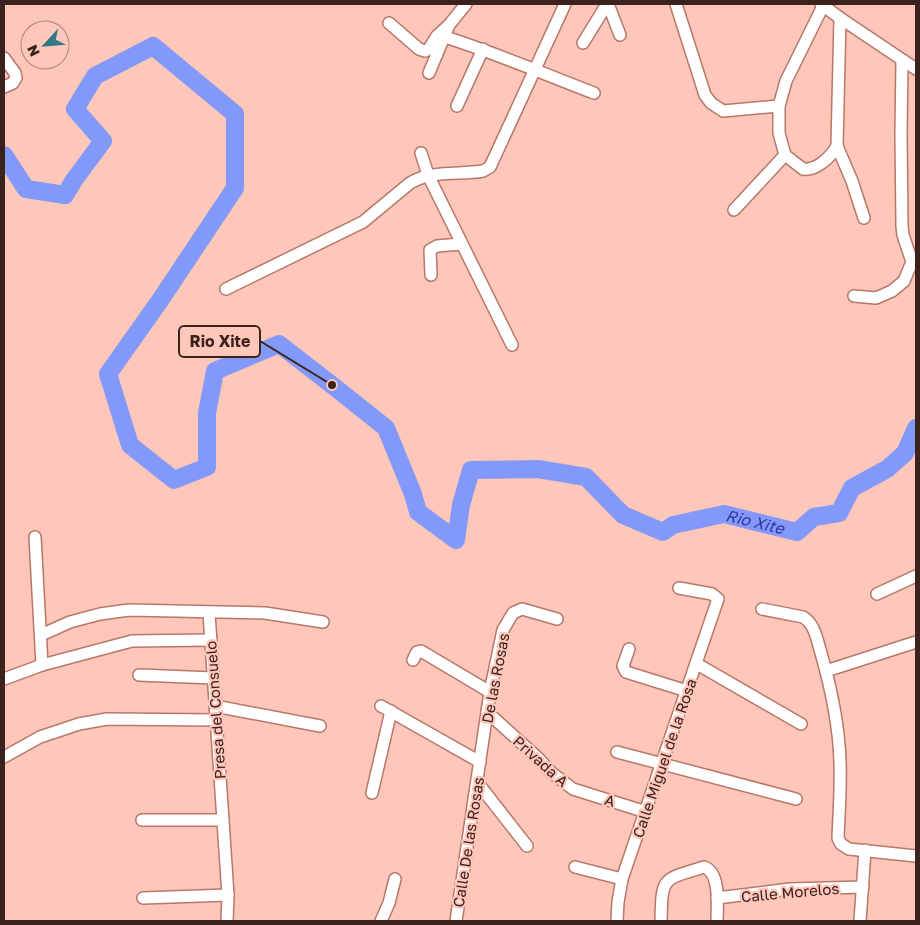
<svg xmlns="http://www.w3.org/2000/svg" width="920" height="925" font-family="'Golos Text',sans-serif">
	<rect width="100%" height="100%" fill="#ffc6ba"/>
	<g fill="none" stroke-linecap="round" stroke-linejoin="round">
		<path stroke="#8299fa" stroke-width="18" id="s1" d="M4 155 26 189 65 195 74 180 103 141 75 109 95 76 153 46 235 114V188L161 299 108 374 130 445 174 480 207 467V413L215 371 279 344 332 385 386 428 413 494 418 512 456 540 461 505 471 470 538 469 586 477 623 515 663 532 673 525 724 514 797 532 814 517 839 513 852 488 887 469 905 453 916 428"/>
		<defs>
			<g id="minor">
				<path d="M608 4 620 35"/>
				<path d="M676 4 705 95 711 103 723 111 779 106"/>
				<path d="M821 4 840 18 916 69"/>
				<path d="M823 6 786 81 779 106V133L785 155 803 169C816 171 831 157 837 146L840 18"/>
				<path d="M389 23 419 49 425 51 429 49 437 36 449 25"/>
				<path d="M445 37C496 53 544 74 594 93"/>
				<path d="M583 43 607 4"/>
				<path d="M4 58 15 73 16 78 13 83 4 87"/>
				<path d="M902 60 901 133 902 226 903 235 912 262"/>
				<path d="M429 73 449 25 466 4"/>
				<path d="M457 106 483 49"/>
				<path d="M837 146 852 181 864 218"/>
				<path d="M421 153 428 175 512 345"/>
				<path d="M734 210 785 155"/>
				<path d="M431 275 430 250 437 246 461 244"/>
				<path d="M226 289 363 222 410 183C432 170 459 175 483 171L490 167 565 4"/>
				<path d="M854 296 876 298 892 291 904 281 912 262 916 263"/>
				<path d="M35 537 42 665"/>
				<path d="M877 594 916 576"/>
				<path d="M762 609 803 617C815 624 817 640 821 653 831 688 839 725 840 762 841 787 839 813 838 838L841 844 849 849 916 856"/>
				<path d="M209 613 228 895 227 921"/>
				<path d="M41 635 70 622 100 614 129 610 265 613 323 622"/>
				<path d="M629 649 623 666 626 672 687 691"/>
				<path d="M413 660 417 652 421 651 490 692"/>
				<path d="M697 664 801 724"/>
				<path d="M826 671 916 642"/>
				<path d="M139 675 213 678"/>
				<path d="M4 679 42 665 132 641 211 640"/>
				<path d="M215 706 320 726"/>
				<path d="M381 706 480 762"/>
				<path d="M487 712 538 758 552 773 573 789 646 812"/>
				<path d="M617 752 796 799"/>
				<path d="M4 757 40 737 79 724 107 719 216 720"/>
				<path d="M477 782 527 846"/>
				<path d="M372 793 391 711"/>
				<path d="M142 820H223"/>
				<path d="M575 867 622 879"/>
				<path d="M143 898 228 895"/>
				<path d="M717 898 790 889 863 887"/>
				<path d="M381 921 389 903 395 879"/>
				<path d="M456 921 490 692 503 630 513 613 522 609 557 619"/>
				<path d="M617 921 618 902 622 879 718 599 712 594 679 588"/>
				<path d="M661 921C662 876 662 880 704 867 721 873 717 906 717 921"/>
				<path d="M860 921 865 850"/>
			</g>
		</defs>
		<use href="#minor" stroke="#b77769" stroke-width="14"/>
		<use href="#minor" stroke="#fff" stroke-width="11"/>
	</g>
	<g text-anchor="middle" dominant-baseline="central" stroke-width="4.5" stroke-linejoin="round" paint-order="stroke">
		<g font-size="15" fill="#3c221c" stroke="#ffc6ba">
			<text transform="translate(495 678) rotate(-79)">De las Rosas</text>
			<text transform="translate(215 710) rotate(-94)">Presa del Consuelo</text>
			<text transform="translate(664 758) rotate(-71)">Calle Miguel de la Rosa</text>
			<text transform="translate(541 761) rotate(42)">Privada A</text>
			<text transform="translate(610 800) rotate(17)">A</text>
			<text transform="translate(468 842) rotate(-81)">Calle De las Rosas</text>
			<text transform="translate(790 892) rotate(-5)">Calle Morelos</text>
		</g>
		<g font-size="16" font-style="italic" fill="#2e36a4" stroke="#ffc6ba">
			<text stroke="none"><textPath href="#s1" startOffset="1684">Rio Xite</textPath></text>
		</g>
	</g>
	<path fill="none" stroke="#3c221c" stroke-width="2" d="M332 385L260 341"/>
	<circle fill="#3c221c" stroke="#ffc6ba" stroke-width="2" cx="332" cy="385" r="5"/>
	<rect fill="#ffc6ba" stroke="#3c221c" stroke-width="2" x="179" y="326" width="81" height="31" rx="5"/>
	<g font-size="16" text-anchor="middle" font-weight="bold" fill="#3c221c">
		<text x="220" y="347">Rio Xite</text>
	</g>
	<rect width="920" height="925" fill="none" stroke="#3c221c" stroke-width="10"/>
	<g transform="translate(45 45) rotate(244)"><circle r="24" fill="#ffc6ba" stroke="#b1847b"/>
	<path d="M0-4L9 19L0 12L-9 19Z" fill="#327785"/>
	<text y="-8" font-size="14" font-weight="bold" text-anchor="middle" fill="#3c221c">N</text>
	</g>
</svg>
